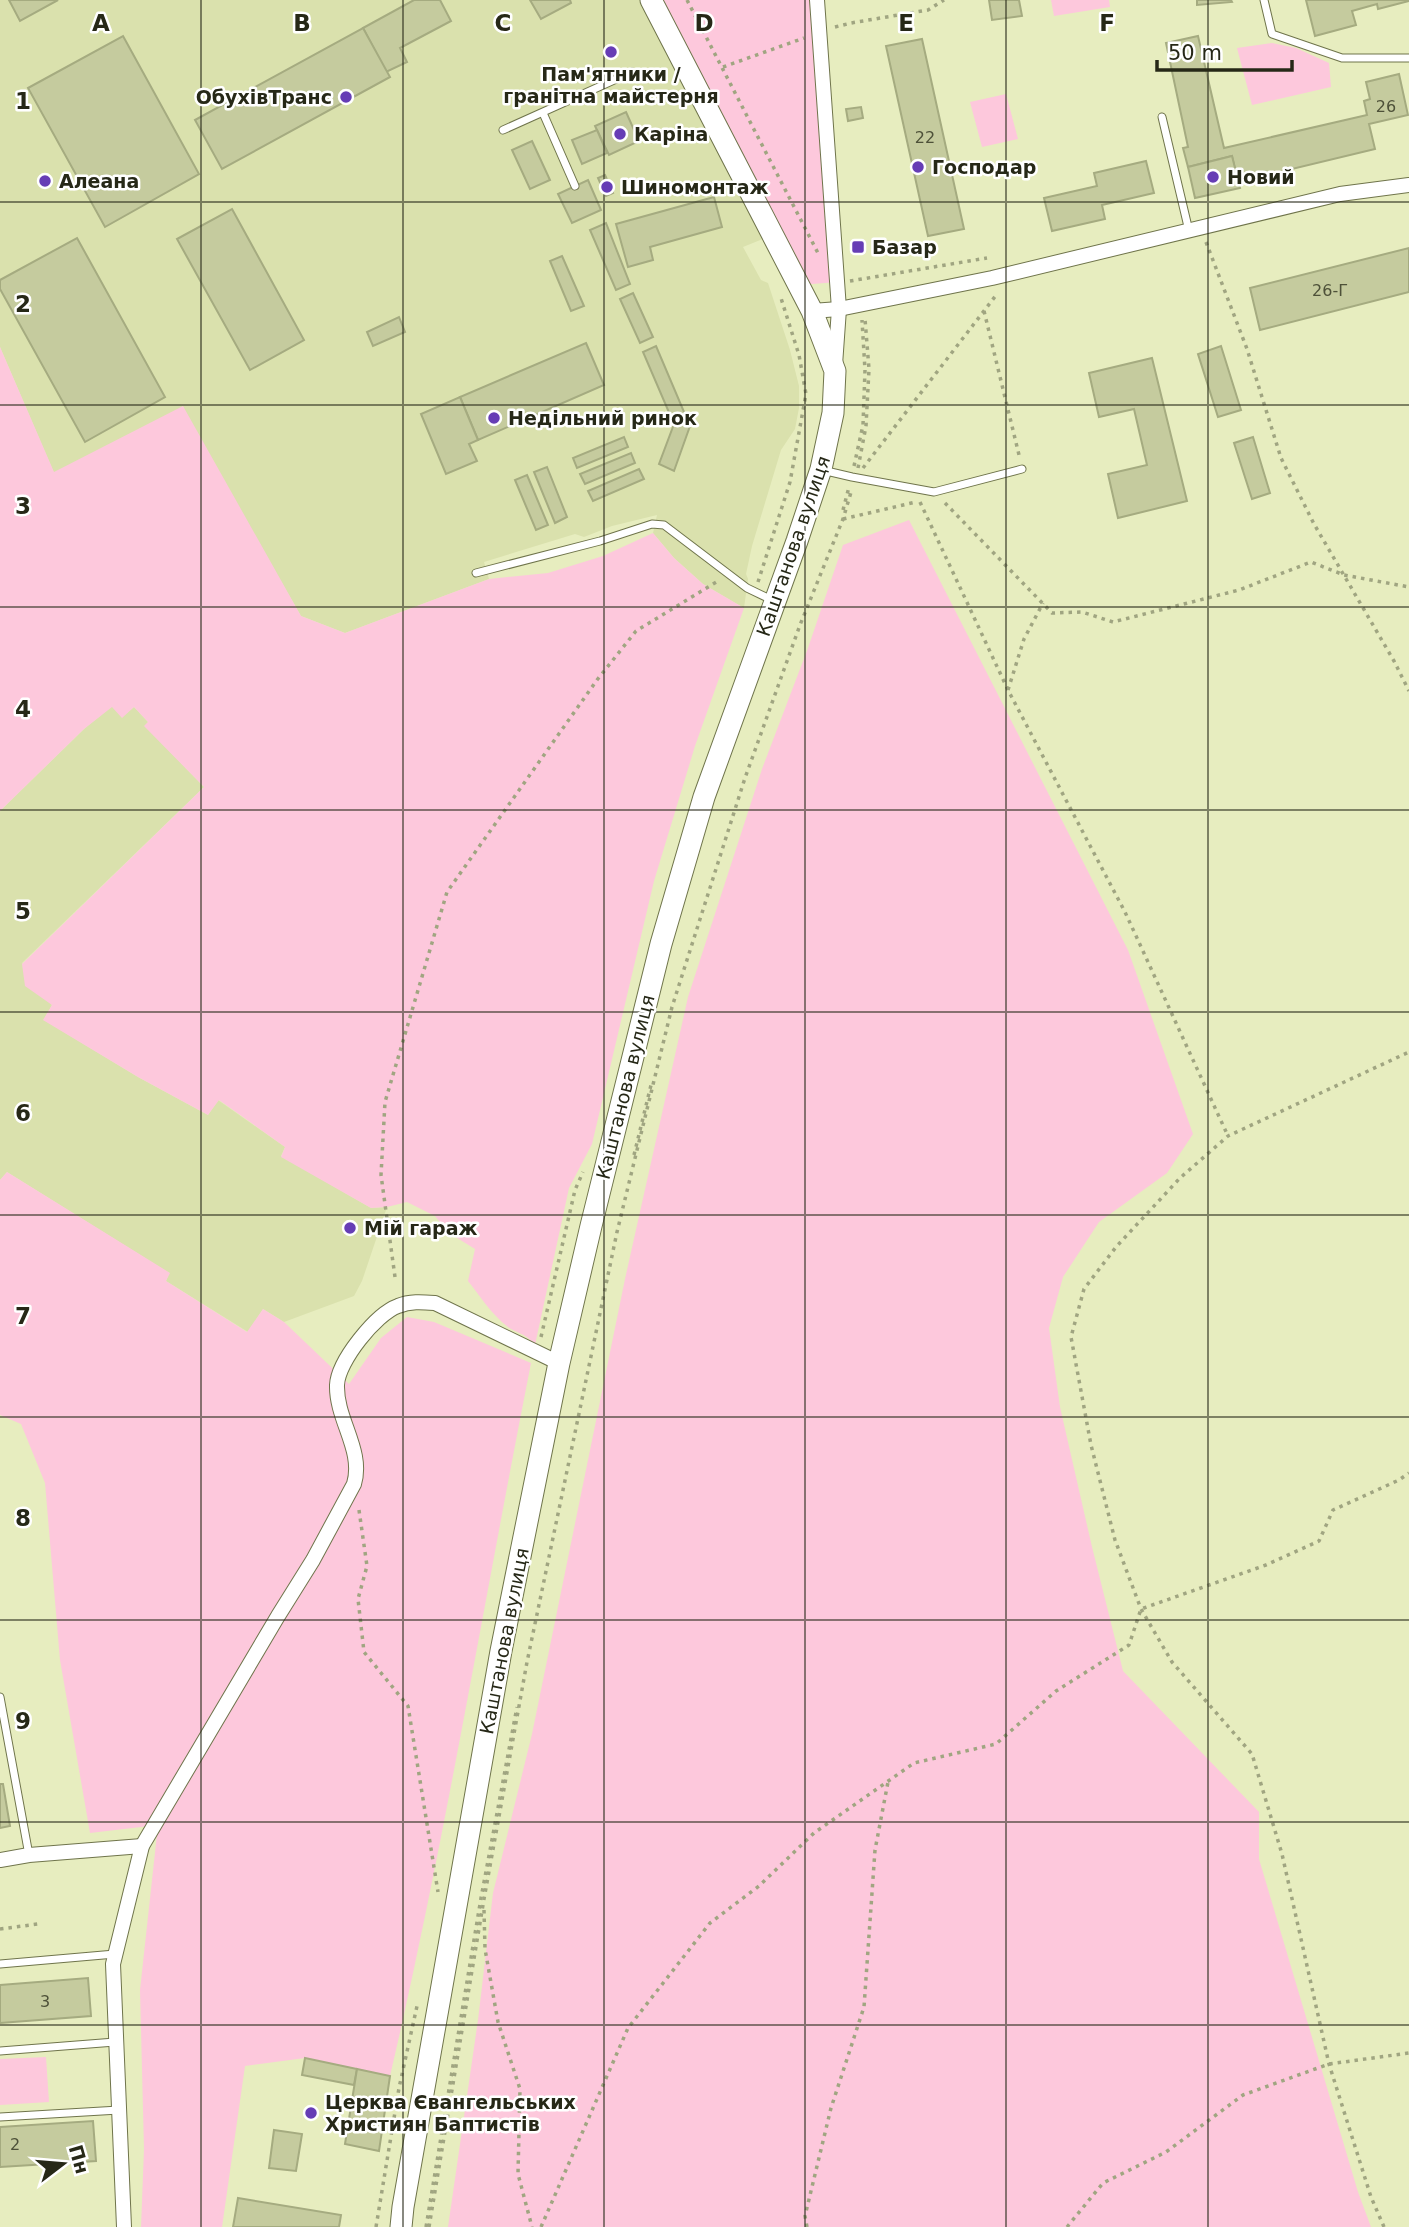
<svg xmlns="http://www.w3.org/2000/svg" width="1409" height="2227" font-family="'DejaVu Sans',sans-serif">
	<rect width="100%" height="100%" fill="#e7edbf"/>
	<g fill="#dae1ad">
		<path d="M0 0H651L773 235 743 247 761 280 768 283 790 350 799 386V408L795 429 781 450 752 546 746 574 748 579 744 608 703 584 674 558 653 533 657 515 612 526 584 537 575 534 484 562 489 579 345 633 301 616 268 559 54 473 0 347Z"/>
		<path d="M112 706 122 717 134 707 148 722 145 726 204 787 22 963 52 1005 44 1020 138 1077 208 1115 218 1100 285 1147 281 1156 371 1208 387 1207 362 1281 354 1296 284 1322 263 1309 248 1332 166 1281 169 1273 7 1172 0 1180V811L84 729Z"/>
	</g>
	<g fill="#fdc8dc">
		<path d="M651 0H817L838 282 799 285Z"/>
		<path d="M1051 0H1109L1110 7 1054 16Z"/>
		<path d="M1272 43 1296 48 1329 63 1331 87 1252 105 1237 48Z"/>
		<path d="M1006 94 1018 139 982 147 970 102Z"/>
		<path d="M0 347 54 472 183 406 301 616 345 633 489 579 548 573 603 556 653 533 674 558 703 584 744 608 695 746 654 881 592 1144 569 1188 535 1345C524 1332 520 1335 508 1327 492 1315 480 1296 468 1281L475 1249 449 1233 435 1216 407 1202 387 1207 371 1208 281 1157 285 1147 219 1100 208 1115 138 1077 43 1020 52 1005 25 986 22 964 204 787 144 726 148 722 134 707 122 718 112 707 84 729 0 811Z"/>
		<path d="M909 520 1128 950 1193 1134 1167 1173 1099 1222 1063 1277 1049 1328 1060 1407 1092 1547 1123 1671 1259 1812V1859L1358 2192 1371 2227H448L478 2020 493 1893 532 1734 625 1279 688 997 762 769 808 648 843 545Z"/>
		<path d="M7 1172 170 1273 166 1281 247 1332 263 1309 284 1322 349 1384 381 1338 407 1317 434 1322 531 1363C484 1601 445 1840 390 2076L305 2058 245 2066 222 2227H141L144 2149 140 1990 158 1825 90 1833 60 1660 45 1483 21 1424 0 1415V1180Z"/>
		<path d="M46 2057 49 2102 0 2105V2059Z"/>
	</g>
	<g fill="#c5cb9e" stroke="#a5ab80" stroke-width="2">
		<path d="M9 0H58L20 21Z"/>
		<path d="M414 0H440L451 21 400 48 407 62 386 72 363 28Z"/>
		<path d="M530 0H570L571 3 541 19Z"/>
		<path d="M989 0H1019L1022 16 992 20Z"/>
		<path d="M1197 0H1231L1232 2 1197 5Z"/>
		<path d="M1306 0H1409V1L1378 9 1377 4 1352 11 1356 25 1315 36Z"/>
		<path d="M363 28 390 77 222 169 195 120Z"/>
		<path d="M123 36 199 174 105 227 28 88Z"/>
		<path d="M1198 36 1224 148 1367 115 1364 101 1370 99 1366 82 1399 74 1408 115 1369 124 1375 149 1238 182 1232 156 1188 167 1183 148 1188 147 1166 43Z"/>
		<path d="M922 39 964 229 928 236 886 46Z"/>
		<path d="M861 107 863 118 848 121 846 109Z"/>
		<path d="M626 112 639 141 609 155 595 126Z"/>
		<path d="M597 130 607 153 582 164 572 140Z"/>
		<path d="M532 141 550 180 530 189 512 150Z"/>
		<path d="M1232 156 1240 188 1195 198 1188 167Z"/>
		<path d="M1146 161 1154 193 1102 205 1105 219 1052 231 1044 198 1097 186 1094 173Z"/>
		<path d="M605 175 613 193 606 196 598 178Z"/>
		<path d="M588 180 601 210 572 223 558 194Z"/>
		<path d="M714 197 722 227 650 247 653 260 628 267 616 224Z"/>
		<path d="M232 209 304 340 250 370 177 239Z"/>
		<path d="M606 223 630 284 616 290 590 230Z"/>
		<path d="M77 238 165 397 85 442 0 289V280Z"/>
		<path d="M1409 248V292L1260 330 1250 288Z"/>
		<path d="M562 256 584 306 571 311 550 261Z"/>
		<path d="M633 293 653 337 640 343 620 299Z"/>
		<path d="M399 317 405 332 373 346 367 332Z"/>
		<path d="M586 343 604 385 478 440 460 397Z"/>
		<path d="M656 346 690 426 674 471 659 464 674 424 643 352Z"/>
		<path d="M1221 346 1241 410 1218 417 1198 354Z"/>
		<path d="M1152 358 1187 501 1118 518 1108 474 1147 465 1134 409 1099 417 1089 373Z"/>
		<path d="M460 397 478 440 469 444 477 461 446 474 421 414Z"/>
		<path d="M624 437 628 447 577 468 573 458Z"/>
		<path d="M1253 437 1270 493 1252 499 1234 443Z"/>
		<path d="M631 453 635 463 585 484 580 474Z"/>
		<path d="M547 467 567 517 555 523 534 472Z"/>
		<path d="M639 469 644 479 593 501 588 491Z"/>
		<path d="M527 475 548 525 536 530 515 480Z"/>
		<path d="M0 1784H3L10 1826 0 1828Z"/>
		<path d="M88 1978 91 2016 0 2023V1985Z"/>
		<path d="M305 2058 357 2069 354 2085 302 2075Z"/>
		<path d="M357 2069 390 2076 379 2151 345 2144Z"/>
		<path d="M93 2121 96 2161 0 2167V2127Z"/>
		<path d="M274 2130 302 2134 296 2171 269 2168Z"/>
		<path d="M238 2198 341 2215 339 2227H233Z"/>
	</g>
	<g fill="none" stroke-linecap="round" stroke-linejoin="round">
		<defs>
			<g id="lane">
				<path d="M1264 0 1272 34 1342 58H1409"/>
				<path d="M543 113 575 186"/>
				<path d="M1162 117 1189 231"/>
				<path d="M503 130 632 72"/>
				<path d="M822 470 852 477 934 492 1022 469"/>
				<path d="M476 573 600 541 652 524 664 525 747 588 774 601"/>
				<path d="M0 1697 29 1855"/>
				<path d="M0 1964 115 1954"/>
				<path d="M0 2051 115 2042"/>
				<path d="M0 2117 119 2110"/>
			</g>
			<g id="street">
				<path d="M817 0 839 309 835 365"/>
				<path d="M812 311 839 309 992 278 1340 194 1409 185"/>
				<path d="M0 1860 29 1855 142 1846"/>
				<path d="M124 2227 113 1964 142 1846 278 1616 313 1560 354 1484C364 1450 336 1420 337 1385 338 1361 376 1314 398 1306 410 1301 422 1302 435 1303L559 1363"/>
			</g>
			<path id="secondary" d="M401 2227 403 2207 501 1651 559 1363 591 1226 661 944 704 797 797 541 821 469 833 413 835 371 812 311 651 0"/>
		</defs>
		<use href="#lane" stroke="#6f744b" stroke-width="9"/>
		<use href="#street" stroke="#6f744b" stroke-width="16"/>
		<use href="#secondary" stroke="#6f744b" stroke-width="23"/>
		<g stroke="#a0a581" stroke-width="3.5" stroke-dasharray="3.5 5" stroke-linecap="butt">
			<path d="M687 0 819 255"/>
			<path d="M835 27 851 23 928 10 944 0"/>
			<path d="M723 67 804 38"/>
			<path d="M1206 242 1247 349 1281 458 1314 524 1394 661 1409 691"/>
			<path d="M850 281 987 258"/>
			<path d="M984 311 1020 459"/>
			<path d="M854 466 863 425 865 370 862 320"/>
			<path d="M858 468 866 426 869 369 865 319"/>
			<path d="M863 468 997 294"/>
			<path d="M920 502 1008 690 1125 912 1228 1136"/>
			<path d="M945 503 1052 613 1082 612 1113 622 1239 590 1311 562 1344 575 1409 587"/>
			<path d="M843 510 849 487"/>
			<path d="M843 519 916 502"/>
			<path d="M758 582 790 482 806 394 799 355 780 295"/>
			<path d="M1008 690 1024 639 1043 603"/>
			<path d="M634 1155 652 1081"/>
			<path d="M395 1277 381 1175 385 1102 447 892 597 680 636 631 718 581"/>
			<path d="M541 1337 575 1190 583 1172"/>
			<path d="M359 1510 367 1566 358 1599 364 1652 408 1706 438 1892"/>
			<path d="M484 1910 485 1949 498 2022 520 2089 518 2174 532 2227"/>
			<path d="M0 1929 38 1924"/>
			<path d="M376 2227 399 2088 417 2006"/>
			<path d="M426 2227 481 1898 517 1707"/>
			<path d="M429 2227 484 1899 527 1662 617 1232 672 1007 745 778 800 625 843 519 852 489"/>
			<path d="M541 2227 628 2028 710 1923 759 1886 814 1833 914 1763 996 1744 1056 1691 1129 1645 1141 1609 1266 1565 1319 1541 1333 1510 1399 1480 1409 1473"/>
			<path d="M807 2227 805 2216 831 2108 864 2007 875 1850 888 1782"/>
			<path d="M1067 2227 1103 2183 1166 2152 1243 2095 1329 2064 1409 2053"/>
			<path d="M1384 2227 1371 2197 1329 2064 1282 1854 1252 1754 1172 1662 1141 1609 1115 1540 1091 1445 1071 1337 1084 1289 1116 1247 1180 1178 1228 1136 1409 1052"/>
		</g>
		<use href="#lane" stroke="#fff" stroke-width="7"/>
		<use href="#street" stroke="#fff" stroke-width="14"/>
		<use href="#secondary" stroke="#fff" stroke-width="21"/>
	</g>
	<path fill="none" stroke="#262817" stroke-width="2" stroke-opacity="0.55" d="M201 0V2227M403 0V2227M604 0V2227M805 0V2227M1006 0V2227M1208 0V2227M0 202H1409M0 405H1409M0 607H1409M0 810H1409M0 1012H1409M0 1215H1409M0 1417H1409M0 1620H1409M0 1822H1409M0 2025H1409"/>
	<g fill="#663db5" stroke="#fff" stroke-width="2.5">
		<circle cx="611" cy="52" r="7"/>
		<circle cx="346" cy="97" r="7"/>
		<circle cx="620" cy="134" r="7"/>
		<circle cx="918" cy="167" r="7"/>
		<circle cx="1213" cy="177" r="7"/>
		<circle cx="45" cy="181" r="7"/>
		<circle cx="607" cy="187" r="7"/>
		<rect x="851" y="240" width="14" height="14" rx="3.5"/>
		<circle cx="494" cy="418" r="7"/>
		<circle cx="350" cy="1228" r="7"/>
		<circle cx="311" cy="2113" r="7"/>
	</g>
	<g text-anchor="middle" dominant-baseline="central" stroke-width="5" stroke-linejoin="round" paint-order="stroke">
		<g font-size="16" fill="#4e5139">
			<text x="1386" y="106">26</text>
			<text x="925" y="137">22</text>
			<text x="1330" y="290">26-Г</text>
			<text x="45" y="2001">3</text>
			<text x="15" y="2144">2</text>
		</g>
		<g font-size="19" font-weight="bold" fill="#262817" stroke="#fff" text-anchor="start">
			<text x="611" y="74" text-anchor="middle">Пам'ятники /<tspan x="611" dy="22">гранітна майстерня</tspan></text>
			<text x="332" y="97" text-anchor="end">ОбухівТранс</text>
			<text x="634" y="134">Каріна</text>
			<text x="932" y="167">Господар</text>
			<text x="1227" y="177">Новий</text>
			<text x="59" y="181">Алеана</text>
			<text x="621" y="187">Шиномонтаж</text>
			<text x="872" y="247">Базар</text>
			<text x="508" y="418">Недільний ринок</text>
			<text x="364" y="1228">Мій гараж</text>
			<text x="325" y="2102">Церква Євангельських<tspan x="325" dy="22">Християн Баптистів</tspan></text>
		</g>
		<g font-size="19" fill="#262817" stroke="#fff">
			<text transform="translate(793 546) rotate(-71)">Каштанова вулиця</text>
			<text transform="translate(625 1087) rotate(-76)">Каштанова вулиця</text>
			<text transform="translate(504 1641) rotate(-79)">Каштанова вулиця</text>
		</g>
	</g>
	<g font-size="23" text-anchor="middle" font-weight="bold" fill="#262817" stroke="#fff" stroke-width="5" stroke-linejoin="round" paint-order="stroke">
		<text x="101" y="31">A</text>
		<text x="302" y="31">B</text>
		<text x="503" y="31">C</text>
		<text x="704" y="31">D</text>
		<text x="906" y="31">E</text>
		<text x="1107" y="31">F</text>
		<text x="23" y="109">1</text>
		<text x="23" y="312">2</text>
		<text x="23" y="514">3</text>
		<text x="23" y="717">4</text>
		<text x="23" y="919">5</text>
		<text x="23" y="1121">6</text>
		<text x="23" y="1324">7</text>
		<text x="23" y="1526">8</text>
		<text x="23" y="1729">9</text>
	</g>
	<g transform="translate(63 2164) rotate(74)" stroke="#ffffff" stroke-width="5" paint-order="stroke">
	<path d="M0-5L12 26L0 18L-12 26Z" fill="#262817"/>
	<text y="-10" font-size="19" font-weight="bold" text-anchor="middle" fill="#262817">Пн</text>
	</g>
	<path d="M1157 60v10h135v-10" fill="none" stroke="#262817" stroke-width="3.5"/>
	<text x="1168" y="60" font-size="21" fill="#262817" stroke="#ffffff" stroke-width="5" paint-order="stroke">50 m</text>
</svg>
